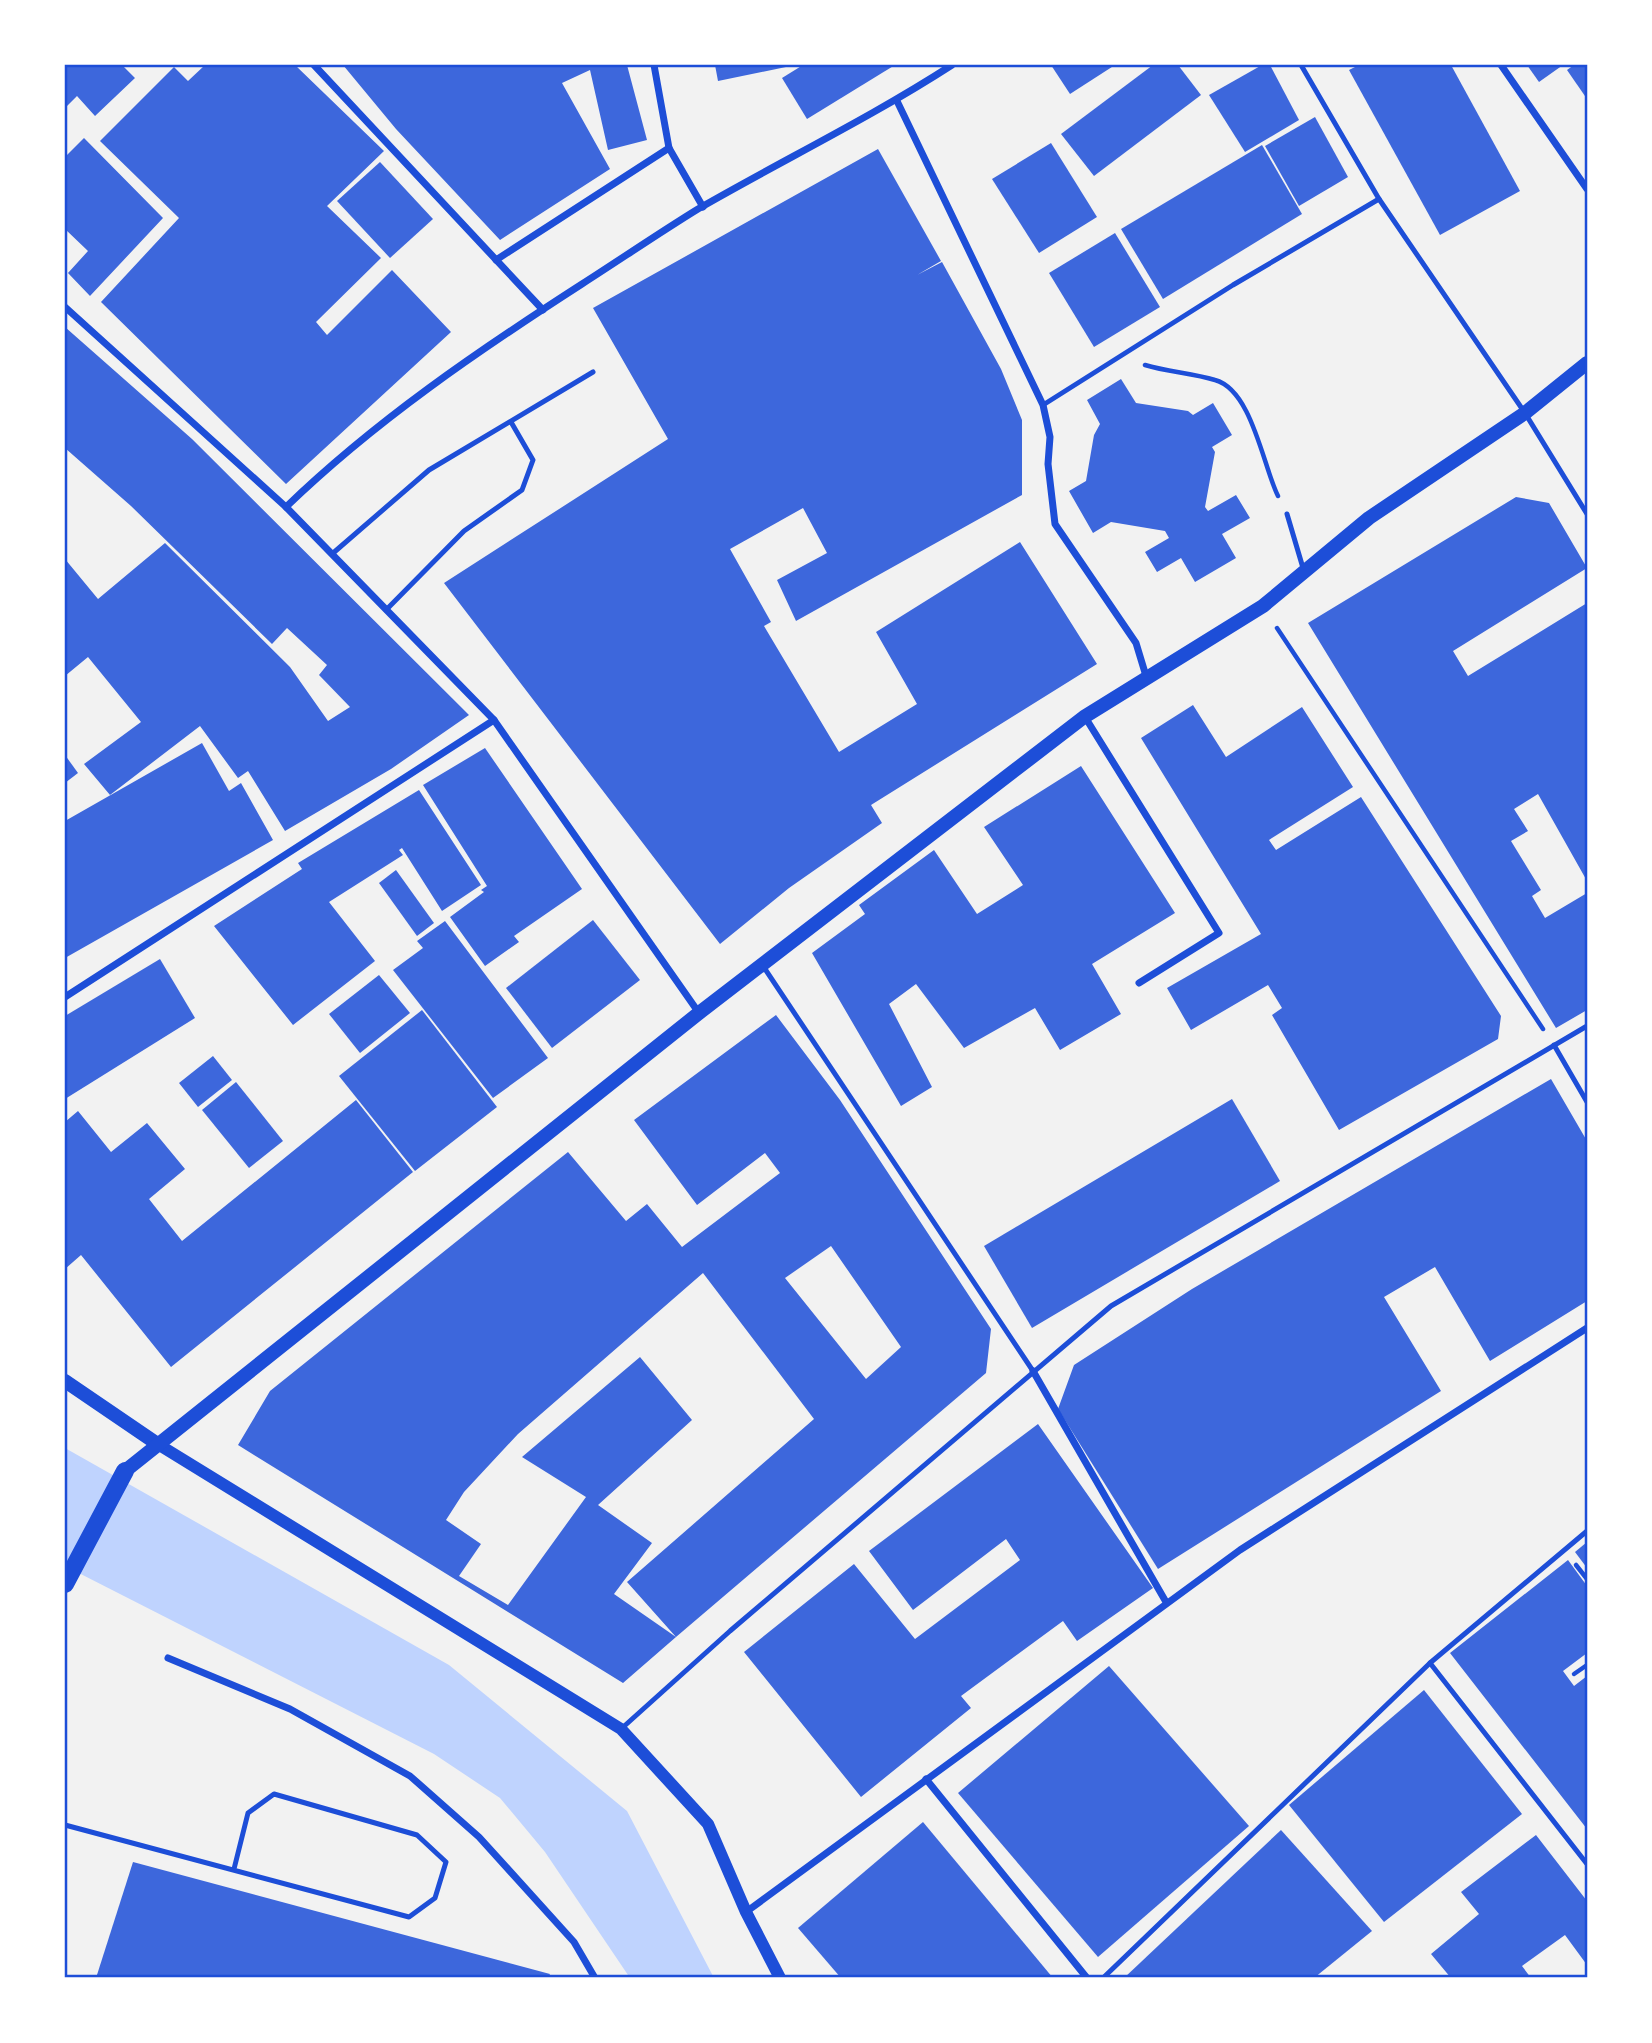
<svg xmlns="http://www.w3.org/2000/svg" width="1652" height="2043" font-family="Manrope,sans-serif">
	<rect width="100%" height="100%" fill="#f2f2f2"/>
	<path fill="#bfd3fe" d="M65 1448 449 1665 627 1811 714 1978H630L545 1852 500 1798 434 1754 65 1566Z"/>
	<g fill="#3d67dc" fill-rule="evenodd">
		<path d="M65 65H122L135 78 95 116 77 96 65 108Z"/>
		<path d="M205 65H295L384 151 327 206 381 258 316 322 327 335 392 270 451 332 286 484 101 302 179 218 100 141 174 67 188 81Z"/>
		<path d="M343 65H627L647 140 608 150 590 70 562 83 610 169 500 240 396 129Z"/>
		<path d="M715 65H786V67L718 81Z"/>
		<path d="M803 65H895L807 119 782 78Z"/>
		<path d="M1051 65H1115L1070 94Z"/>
		<path d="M1153 65H1178L1201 95 1094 176 1061 134Z"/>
		<path d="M1262 65H1270L1299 120 1245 152 1209 95Z"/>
		<path d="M1359 65H1451L1520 191 1440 235 1349 70Z"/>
		<path d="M1527 65H1563L1539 82Z"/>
		<path d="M1574 65H1587V99L1567 70Z"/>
		<path d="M1315 117 1348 177 1299 206 1265 146Z"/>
		<path d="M84 138 163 218 90 296 68 273 88 251 65 229V157Z"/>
		<path d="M1051 143 1097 217 1039 253 992 179Z"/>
		<path d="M1262 145 1302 214 1163 299 1121 229Z"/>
		<path d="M878 149 941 261 917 275 942 262 1001 369 1022 420V495L796 621 777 580 827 553 803 508 730 549 771 622 764 626 839 752 917 704 876 632 1020 542 1097 664 871 805 882 823 789 888 720 944 444 583 668 439 593 308Z"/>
		<path d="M380 162 433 219 390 258 337 201Z"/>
		<path d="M1115 233 1160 307 1094 347 1049 273Z"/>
		<path d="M65 327 192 439 469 715 391 769 285 831 248 771 238 778 200 726 110 795 84 764 141 722 88 657 65 676V559L98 599 165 543 290 667 328 721 350 707 319 675 327 665 287 628 272 644 131 506 65 448Z"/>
		<path d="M1121 379 1136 403 1188 411 1193 415 1213 403 1232 435 1212 447 1215 452 1205 507 1208 511 1236 495 1250 518 1222 534 1236 558 1195 582 1181 558 1157 572 1145 552 1169 538 1165 531 1111 522 1093 533 1069 491 1086 481 1094 435 1100 424 1087 400Z"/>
		<path d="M1516 497 1549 503 1587 568 1453 651 1468 676 1587 603V881L1538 794 1514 809 1528 831 1511 841 1541 890 1532 896 1545 918 1587 893V1010L1556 1028 1308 623Z"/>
		<path d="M1193 705 1226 757 1302 707 1353 787 1269 840 1276 850 1361 797 1501 1016 1498 1039 1339 1130 1272 1015 1282 1008 1268 985 1191 1030 1167 988 1261 934 1141 738Z"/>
		<path d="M202 743 229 791 241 783 273 840 65 958V821Z"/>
		<path d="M485 748 582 889 514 936 519 942 485 966 450 917 484 892 481 890 487 886 423 785Z"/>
		<path d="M65 755 78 773 65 783Z"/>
		<path d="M1081 766 1175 913 1092 964 1121 1014 1060 1050 1035 1008 964 1048 916 984 889 1004 932 1087 901 1106 812 953 865 914 859 905 934 850 977 914 1023 885 984 827Z"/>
		<path d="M419 790 481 885 442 911 402 848 399 850 403 855 329 902 375 961 293 1025 214 926 302 869 298 863Z"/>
		<path d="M396 870 434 923 417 936 379 883Z"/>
		<path d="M593 920 640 980 552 1048 506 988Z"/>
		<path d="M445 921 548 1058 493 1098 393 970 423 948 417 941Z"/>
		<path d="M160 959 195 1018 65 1099V1016Z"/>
		<path d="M379 975 410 1013 360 1053 329 1014Z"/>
		<path d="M422 1010 497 1107 415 1171 339 1076Z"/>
		<path d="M776 1015 840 1100 991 1329 986 1373 676 1637 627 1582 814 1419 703 1273 518 1434 464 1492 446 1520 481 1544 459 1576 508 1605 586 1497 522 1457 640 1357 692 1420 598 1505 652 1543 614 1594 676 1637 623 1683 238 1445 270 1391 568 1152 626 1221 647 1204 682 1247 780 1173 765 1153 697 1205 634 1120ZM831 1246 901 1347 866 1379 785 1278Z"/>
		<path d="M213 1056 232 1080 198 1107 179 1083Z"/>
		<path d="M1551 1079 1587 1141V1301L1490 1361 1435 1267 1384 1297 1441 1391 1158 1569 1058 1409 1074 1365 1192 1289Z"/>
		<path d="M236 1082 283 1141 249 1168 202 1110Z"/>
		<path d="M1232 1099 1280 1181 1032 1328 984 1246Z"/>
		<path d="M356 1100 413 1172 171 1367 81 1255 65 1269V1122L78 1111 111 1152 147 1123 185 1169 149 1199 182 1241Z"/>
		<path d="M1038 1424 1153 1588 1077 1641 1063 1621 961 1696 971 1708 861 1797 744 1652 854 1564 915 1639 1020 1560 1006 1539 913 1610 869 1551Z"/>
		<path d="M1587 1542V1568L1575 1552Z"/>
		<path d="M1568 1560 1587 1586V1653L1563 1671 1574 1686 1587 1676V1829L1450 1653Z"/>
		<path d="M1109 1666 1249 1826 1098 1957 958 1793Z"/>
		<path d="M1424 1690 1522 1814 1384 1922 1289 1805Z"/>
		<path d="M923 1822 1053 1978H841L798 1928Z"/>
		<path d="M1281 1830 1372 1931 1314 1978H1124Z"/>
		<path d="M1536 1835 1587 1901V1965L1565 1935 1522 1966 1531 1978H1451L1431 1954 1479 1914 1461 1892Z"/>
		<path d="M133 1862 550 1974 548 1978H96Z"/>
	</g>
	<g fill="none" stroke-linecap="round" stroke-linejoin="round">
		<g stroke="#1d4ed8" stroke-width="4.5">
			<path d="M1145 365C1168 372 1192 373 1215 380 1252 390 1263 466 1278 496"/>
			<path d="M1277 628 1543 1029"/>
			<path d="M1576 1565 1587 1579"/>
			<path d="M1574 1674 1587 1665"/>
		</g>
		<g stroke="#1d4ed8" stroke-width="5">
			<path d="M1301 65 1379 199 1525 413 1587 514"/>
			<path d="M1043 405 1233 285 1379 199"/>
			<path d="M1287 514 1303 568"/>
			<path d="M332 554 429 470 593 372"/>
			<path d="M386 610 464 531 522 490 533 460 511 422"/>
			<path d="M763 966 1033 1371"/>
			<path d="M1554 1045 1587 1102"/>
			<path d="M1430 1663 1587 1864"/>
			<path d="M621 1729 730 1631 1111 1306 1587 1026"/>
			<path d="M65 1825 409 1917 435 1898 446 1862 417 1835 274 1794 248 1813 234 1869"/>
			<path d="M1103 1978 1430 1663 1587 1531"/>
		</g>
		<g stroke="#1d4ed8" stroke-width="7">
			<path d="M314 65 543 310"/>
			<path d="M654 65 669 148 703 207"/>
			<path d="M1501 65 1587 189"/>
			<path d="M897 101 1043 405 1050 437 1048 464 1055 524 1136 643 1146 676"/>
			<path d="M496 260 669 148"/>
			<path d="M65 307 286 507 494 720 699 1013"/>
			<path d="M286 507C375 421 478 351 582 284 621 259 659 233 698 209 783 160 870 118 952 65"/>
			<path d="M1085 717 1219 933 1139 983"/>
			<path d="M65 997 494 720"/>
			<path d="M1033 1371 1166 1602"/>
			<path d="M168 1658 290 1709 410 1776 479 1837 574 1942 595 1978"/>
			<path d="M926 1779 1087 1978"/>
			<path d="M746 1912 1240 1550 1587 1328"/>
		</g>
		<path stroke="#1d4ed8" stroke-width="12" d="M156 1443 621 1729 708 1824 746 1912 780 1978"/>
		<g stroke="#1d4ed8" stroke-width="14">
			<path d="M65 1381 156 1443"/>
			<path d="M125 1471 699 1013 1084 717 1263 606 1369 518 1525 413 1587 363"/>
		</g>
		<path stroke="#1d4ed8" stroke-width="18" d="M65 1584 125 1471"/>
	</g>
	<rect width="1652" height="2043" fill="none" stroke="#ffffff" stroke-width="133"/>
	<rect x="66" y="66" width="1520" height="1910" fill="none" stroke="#1d4ed8" stroke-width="2.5"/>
</svg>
